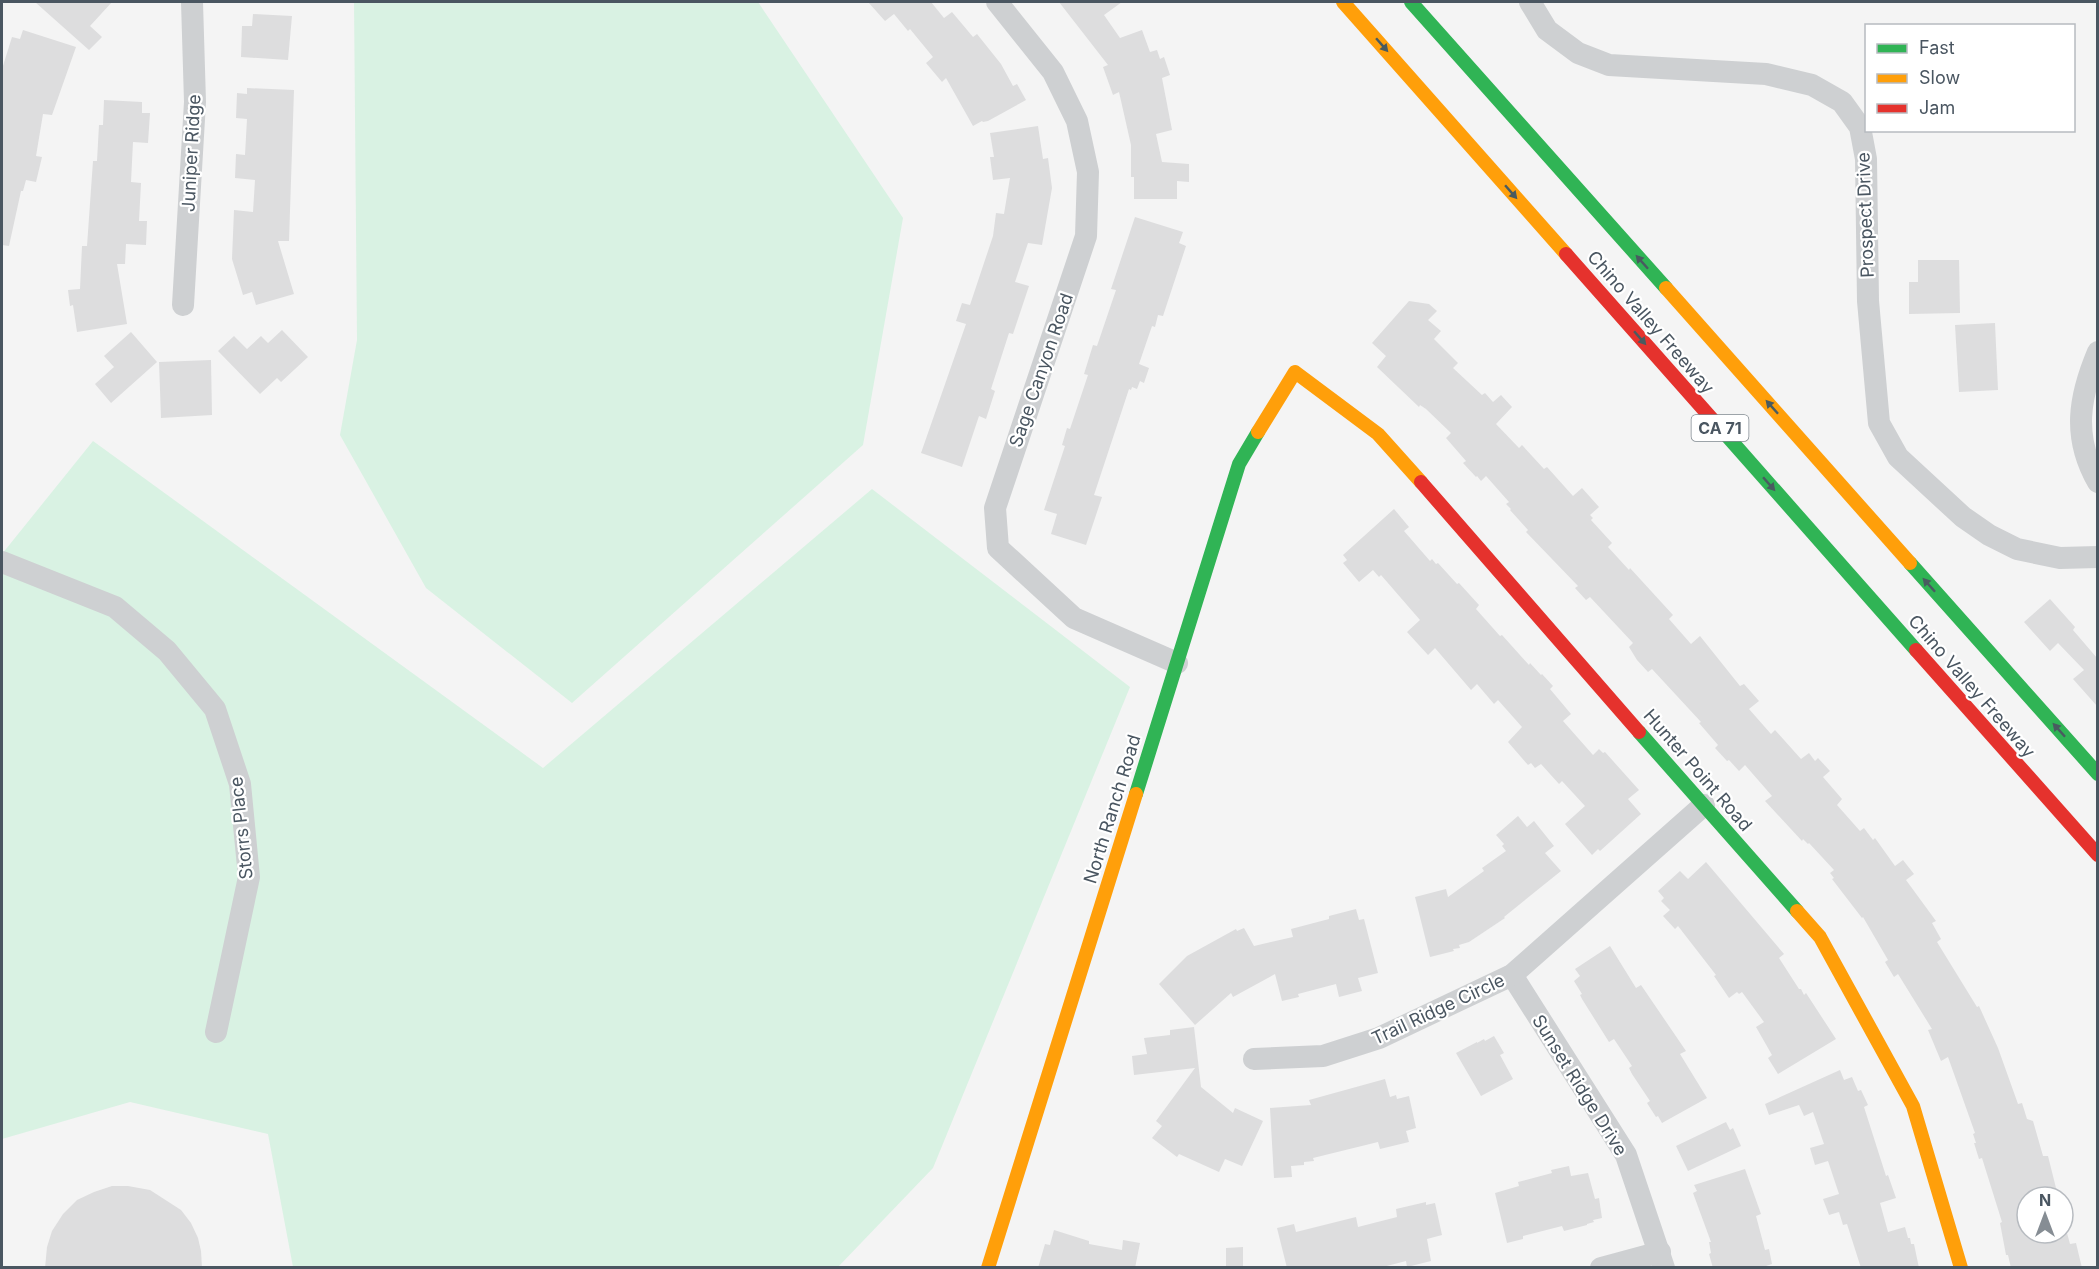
<svg xmlns="http://www.w3.org/2000/svg" width="2099" height="1269" font-family="Inter,sans-serif">
	<rect width="100%" height="100%" fill="#f4f4f4"/>
	<g fill="#d9f2e3">
		<path d="M354 2H758L903 218 863 445 572 703 426 588 340 435 357 340Z"/>
		<path d="M93 441 543 768 872 489 1130 687 933 1168 838 1267H293L268 1134 130 1102 2 1139V554Z"/>
	</g>
	<g fill="#ddddde">
		<path d="M35 2H112L90 26 102 37 89 50Z"/>
		<path d="M868 2H931L944 18 952 12 973 37 977 34 1001 64 1013 86 1017 84 1026 100 988 121 983 122 982 121 973 126 946 78 942 82 926 63 933 57 910 29 908 31 894 14 885 21Z"/>
		<path d="M1059 2H1122L1104 15 1120 38 1142 30 1150 52 1157 50 1160 59 1164 57 1170 75 1162 78 1172 130 1156 134 1162 162 1189 164V182L1177 181V199H1134V177H1131V145L1119 92 1113 95 1103 67 1108 65Z"/>
		<path d="M253 14 292 16 288 60 241 57 242 26H252Z"/>
		<path d="M23 30 76 47 52 115 43 114 36 156 42 157 36 182 26 180 23 191H21L9 246 2 245V69L12 37 20 39Z"/>
		<path d="M247 88 294 90 289 241H278L294 294 256 305 252 292 243 295 232 259 234 210 253 212 255 180 235 178 236 154 245 155 247 119 236 118 237 93 247 94Z"/>
		<path d="M104 100 142 102V113H150L148 143 133 142 131 182 141 183 139 221H147L146 245 126 244 125 264H117L127 324 77 332 73 305 70 306 68 290 80 289 82 246H87L93 161H97L99 125H103Z"/>
		<path d="M1038 126 1043 159 1048 158 1052 188 1042 245 1028 243 1015 282 1029 286 1013 334 1009 333 991 389 995 391 986 419 979 416 962 467 921 453 966 324 956 321 962 303 970 305 993 236 996 213 1004 214 1010 178 993 180 990 157H994L990 133Z"/>
		<path d="M1135 217 1183 232 1179 243 1186 246 1163 316 1158 315 1155 327 1152 326 1139 364 1149 368 1144 383 1140 381 1137 389 1132 387 1131 390 1129 389 1094 495 1102 497 1086 545 1051 534 1057 514 1044 510 1065 446 1062 445 1067 428 1070 429 1088 375 1084 374 1093 345 1097 346 1116 290 1111 289Z"/>
		<path d="M1918 260H1959L1960 313 1909 314V282H1918Z"/>
		<path d="M1409 301 1429 304 1437 311 1428 320 1441 331 1434 339 1458 363 1453 368 1482 395 1485 393 1493 402 1501 395 1512 407 1496 424 1519 448 1522 445 1544 469 1547 467 1573 496 1582 488 1599 507 1590 515 1593 518 1591 520 1612 543 1608 547 1629 570 1630 568 1673 615 1669 619 1691 644 1700 636 1740 686 1744 684 1759 701 1749 709 1771 734 1775 730 1801 759 1809 753 1815 761 1818 758 1830 771 1823 777 1842 799 1837 805 1860 831 1864 828 1873 840 1875 838 1895 866 1903 860 1914 874 1906 880 1936 921 1932 923 1941 939 1937 942 1977 1007 1979 1006 1998 1048 2018 1104 2022 1103 2027 1119 2033 1121 2043 1156H2048L2056 1188 2027 1197V1233H2067L2070 1244 2076 1243 2082 1268H2011L2008 1255H2006L2000 1223 2002 1222 1982 1158 1979 1159 1974 1143H1976L1973 1134 1975 1133 1948 1057 1941 1061 1928 1030 1932 1029 1898 974 1894 977 1885 962 1888 960 1863 917 1862 918 1832 879 1834 878 1830 873 1834 870 1809 843 1808 844 1803 839 1802 841 1765 801 1772 796 1745 765 1739 771 1729 760 1727 761 1715 748 1718 745 1699 723 1701 722 1652 669 1648 672 1637 660 1629 647 1633 643 1590 597 1586 600 1575 588 1578 586 1526 532 1528 530 1510 510 1511 509 1506 504 1509 502 1486 476 1481 481 1477 476 1476 477 1463 463 1466 461 1446 438 1451 433 1426 409 1420 405 1419 407 1377 367 1386 356 1372 343Z"/>
		<path d="M1995 323 1998 390 1959 392 1955 325Z"/>
		<path d="M282 330 308 357 281 382 277 378 260 394 218 351 234 336 247 349 261 336 268 343Z"/>
		<path d="M131 332 157 362 111 403 95 384 114 367 104 356Z"/>
		<path d="M211 360 212 415 161 418 159 362Z"/>
		<path d="M1394 509 1409 527 1404 531 1430 561 1432 559 1436 564 1438 563 1457 584 1459 583 1479 605 1476 609 1500 636 1502 635 1529 665 1530 663 1541 675 1542 674 1553 686 1550 689 1571 714 1563 721 1593 755 1599 749 1603 753 1605 752 1639 790 1628 799 1641 814 1600 851 1598 849 1592 855 1565 824 1585 806 1562 781 1559 784 1541 764 1535 768 1531 763 1528 765 1508 742 1522 727 1498 700 1494 704 1477 684 1471 690 1435 648 1428 655 1407 632 1420 620 1381 575 1379 577 1373 570 1359 582 1343 563 1347 560 1343 555Z"/>
		<path d="M2050 599 2075 627 2073 630 2097 658V706L2073 679 2084 670 2058 643 2050 651 2024 622Z"/>
		<path d="M1518 816 1527 827 1534 821 1554 846 1545 853 1561 871 1504 917 1505 918 1469 942 1459 945 1460 948 1453 949 1454 951 1430 957 1415 897 1446 889 1448 897 1484 871 1482 868 1506 851 1502 846 1504 844 1496 835Z"/>
		<path d="M1706 862 1784 954 1779 958 1799 989H1801L1804 995 1806 993 1836 1039 1778 1074 1768 1058 1772 1055 1756 1027 1764 1022 1742 992 1739 994 1737 992 1729 998 1714 976 1716 975 1678 926 1675 929 1663 916 1670 910 1661 901 1664 898 1658 891 1680 871 1688 879Z"/>
		<path d="M1356 909 1359 920 1364 919 1378 973 1358 978 1362 991 1339 997 1336 984 1298 994 1299 997 1282 1001 1275 974 1233 997 1231 993 1195 1025 1159 984 1187 956 1236 929 1237 931 1244 928 1254 946 1293 937 1291 929 1329 919V916Z"/>
		<path d="M1610 946 1636 988 1641 985 1686 1051 1680 1054 1707 1098 1662 1123 1658 1116 1656 1117 1647 1103 1650 1101 1632 1074 1629 1068 1632 1066 1614 1039 1609 1042 1582 999 1580 995 1582 994 1574 981 1580 976 1575 969Z"/>
		<path d="M1194 1027 1201 1087 1233 1113 1235 1108 1263 1121 1242 1166 1225 1159 1219 1172 1179 1154 1177 1157 1152 1138 1162 1126 1156 1121 1195 1068 1134 1075 1132 1056 1147 1054 1144 1038 1170 1035V1030Z"/>
		<path d="M1494 1036 1504 1053 1500 1055 1513 1079 1481 1096 1456 1053 1477 1042V1043L1484 1039 1485 1041Z"/>
		<path d="M1840 1070 1844 1080 1852 1077 1858 1091 1861 1090 1868 1105 1864 1107 1886 1176 1888 1175 1896 1198 1880 1203 1888 1232 1905 1227 1908 1238H1910L1911 1244H1914L1919 1268H1861L1847 1224 1843 1225 1839 1212 1829 1215 1823 1199 1839 1194 1828 1161 1815 1165 1810 1148 1824 1144 1813 1112 1804 1116 1799 1105 1769 1115 1765 1104Z"/>
		<path d="M1385 1079 1390 1097 1396 1095 1397 1099 1409 1096 1416 1128 1406 1131 1409 1142 1380 1149 1378 1142 1313 1158 1314 1161 1304 1162V1165L1291 1166 1292 1177 1274 1178 1270 1108 1311 1105 1309 1100Z"/>
		<path d="M1726 1122 1730 1130 1733 1128 1741 1146 1688 1171 1676 1146Z"/>
		<path d="M1569 1166 1571 1176 1588 1173 1595 1199 1599 1198 1602 1218 1593 1220 1594 1222 1587 1224V1225L1564 1231 1562 1226 1523 1236V1239L1507 1243 1495 1193 1519 1186 1518 1182 1552 1173 1551 1170Z"/>
		<path d="M1745 1169 1761 1214 1756 1216 1765 1250 1769 1249 1772 1264 1760 1268H1713L1709 1254 1711 1253 1709 1242H1711L1693 1193 1697 1191 1694 1185Z"/>
		<path d="M112 1186H128L150 1190 181 1210 191 1223 198 1238 201 1251 202 1268H45L47 1247 52 1231 63 1214 77 1200 94 1192Z"/>
		<path d="M1426 1202V1205L1435 1203 1442 1235 1427 1239 1431 1261 1407 1267 1406 1261 1379 1268H1287L1277 1228 1294 1224 1296 1232 1356 1217 1358 1227 1397 1217 1396 1209Z"/>
		<path d="M1054 1230 1089 1241V1244L1122 1250 1123 1240 1140 1243 1135 1268H1038L1045 1244 1050 1245Z"/>
		<path d="M1243 1247V1268H1226V1248Z"/>
	</g>
	<g fill="none" stroke-linecap="round" stroke-linejoin="round">
		<g stroke="#ced0d2" stroke-width="22">
			<path d="M997 2 1053 72 1077 121 1088 172 1086 236 995 508 998 548 1074 618 1177 663"/>
			<path d="M1530 2 1547 30 1578 53 1609 65 1766 74 1812 85 1842 102 1860 127 1866 159 1868 301 1879 423 1898 457 1963 517 1989 535 2017 549 2060 558 2098 557"/>
			<path d="M183 305 195 102 192 2"/>
			<path d="M2098 352C2079 397 2072 437 2098 482"/>
			<path d="M2 562 115 607 167 651 215 709 240 784 249 877 216 1032"/>
			<path d="M1512 975 1626 1155 1664 1268"/>
			<path d="M1254 1059 1323 1056 1379 1038 1512 975 1704 805"/>
			<path d="M1601 1268 1660 1252"/>
		</g>
		<g stroke="#30b455" stroke-width="14">
			<path d="M1411 2 1666 288"/>
			<path d="M1720 428 1916 650"/>
			<path d="M1910 563 2098 774"/>
			<path d="M1639 732 1797 911"/>
			<path d="M1136 794 1239 464 1258 432"/>
		</g>
		<g stroke="#ff9f0a" stroke-width="14">
			<path d="M1343 2 1566 254"/>
			<path d="M1666 288 1910 563"/>
			<path d="M1258 432 1295 372 1378 434 1421 482"/>
			<path d="M1797 911 1820 937 1913 1106 1961 1268"/>
			<path d="M988 1268 1136 794"/>
		</g>
		<g stroke="#e5322d" stroke-width="14">
			<path d="M1566 254 1720 428"/>
			<path d="M1421 482 1639 732"/>
			<path d="M1916 650 2098 855"/>
		</g>
	</g>
	<defs><path id="oneway-solid" d="M-6-.8H1V-3.2L6.5 0L1 3.2V.8H-6Z" transform="scale(1.5)"/></defs>
	<g fill="#495b60">
		<use href="#oneway-solid" transform="translate(1382 45) rotate(49)"/>
		<use href="#oneway-solid" transform="translate(1511 192) rotate(49)"/>
		<use href="#oneway-solid" transform="translate(1642 262) rotate(-132)"/>
		<use href="#oneway-solid" transform="translate(1640 338) rotate(49)"/>
		<use href="#oneway-solid" transform="translate(1772 407) rotate(-132)"/>
		<use href="#oneway-solid" transform="translate(1769 484) rotate(49)"/>
		<use href="#oneway-solid" transform="translate(1929 585) rotate(-132)"/>
		<use href="#oneway-solid" transform="translate(2059 730) rotate(-132)"/>
	</g>
	<g text-anchor="middle" dominant-baseline="central" stroke-width="4.5" stroke-linejoin="round" paint-order="stroke">
		<rect fill="#fff" stroke="#808990" stroke-width="1.5" x="1691.5" y="415" width="57" height="26" rx="4.5"/>
		<g font-size="16" font-weight="bold" fill="#4a5661">
			<text x="1720" y="428">CA 71</text>
		</g>
		<g font-size="18" fill="#4a5661" stroke="#fff">
			<text transform="translate(191 153) rotate(-87)">Juniper Ridge</text>
			<text transform="translate(1865 215) rotate(-92)">Prospect Drive</text>
			<text transform="translate(1651 322) rotate(49)">Chino Valley Freeway</text>
			<text transform="translate(1041 370) rotate(-71)">Sage Canyon Road</text>
			<text transform="translate(1972 686) rotate(49)">Chino Valley Freeway</text>
			<text transform="translate(1698 770) rotate(49)">Hunter Point Road</text>
			<text transform="translate(1112 809) rotate(-73)">North Ranch Road</text>
			<text transform="translate(241 828) rotate(-96)">Storrs Place</text>
			<text transform="translate(1438 1009) rotate(-25)">Trail Ridge Circle</text>
			<text transform="translate(1580 1085) rotate(58)">Sunset Ridge Drive</text>
		</g>
	</g>
	<rect width="2099" height="1269" fill="none" stroke="#4a5661" stroke-width="6"/>
	<rect x="1865" y="24" width="210" height="108" fill="#ffffff" stroke="#b7bbc0" stroke-width="1.5"/>
	<rect x="1877" y="44" width="30" height="9" fill="#30b455" stroke="#b7bbc0" stroke-width="1.5"/>
	<text x="1919" y="54" font-size="18" fill="#4a5661">Fast</text>
	<rect x="1877" y="74" width="30" height="9" fill="#ff9f0a" stroke="#b7bbc0" stroke-width="1.5"/>
	<text x="1919" y="84" font-size="18" fill="#4a5661">Slow</text>
	<rect x="1877" y="104" width="30" height="9" fill="#e5322d" stroke="#b7bbc0" stroke-width="1.5"/>
	<text x="1919" y="114" font-size="18" fill="#4a5661">Jam</text>
	<g transform="translate(2045 1215)"><circle r="28" fill="#ffffff" stroke="#b7bbc0" stroke-width="1.5"/>
	<path d="M0-4.5L10 22L0 15L-10 22Z" fill="#868d94"/>
	<text y="-9" font-size="16" font-weight="bold" text-anchor="middle" fill="#4a5661">N</text>
	</g>
</svg>
